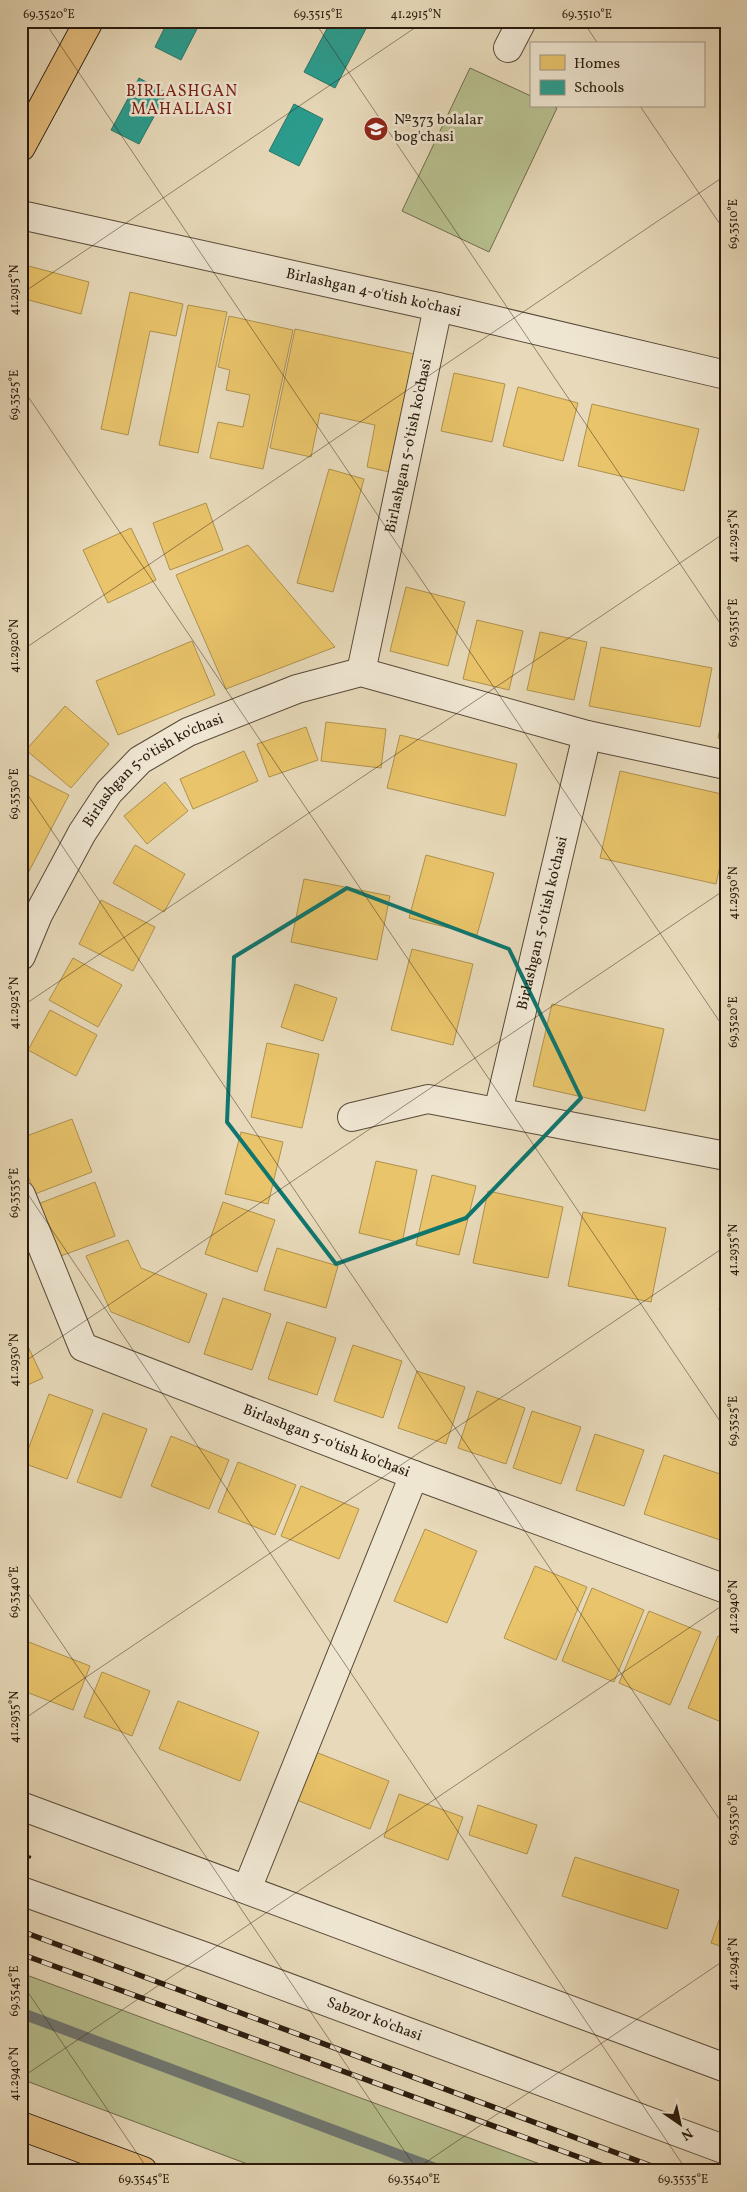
<svg xmlns="http://www.w3.org/2000/svg" width="747" height="2192" font-family="Vollkorn,serif">
	<rect width="100%" height="100%" fill="#e7d9b9"/>
	<filter id="stains"><feTurbulence type="fractalNoise" baseFrequency=".004" numOctaves="4"/><feColorMatrix values="0 0 0 0 .2 0 0 0 0 .09 0 0 0 0 .02 0 0 0 .5 -.17"/></filter>
	<radialGradient id="worn" r=".72"><stop offset=".6" stop-color="#630" stop-opacity="0"/><stop offset="1" stop-color="#630" stop-opacity=".3"/></radialGradient>
	<g fill="#b7bf8e" stroke="#706c4e">
		<path d="M470 68 531 96V106H553L557 108 489 252 402 211Z"/>
		<path d="M21 1973 559 2171H266L21 2079Z"/>
	</g>
	<g fill="#e9c46a" stroke="#af914e">
		<path d="M21 264 89 282 81 314 21 298Z"/>
		<path d="M130 292 183 304 176 336 150 331 128 435 101 429Z"/>
		<path d="M188 305 227 312 198 453 159 445Z"/>
		<path d="M229 316 293 330 263 469 210 458 218 422 243 427 250 395 226 390 230 370 218 367Z"/>
		<path d="M295 329 419 355 394 473 367 467 375 425 320 413 311 457 270 448Z"/>
		<path d="M454 373 505 384 492 442 441 431Z"/>
		<path d="M518 387 578 403 563 461 503 446Z"/>
		<path d="M592 404 699 429 684 491 578 466Z"/>
		<path d="M329 469 364 479 333 592 297 583Z"/>
		<path d="M206 503 223 550 170 570 153 523Z"/>
		<path d="M131 528 156 580 108 603 83 550Z"/>
		<path d="M248 545 335 647 226 689 176 575Z"/>
		<path d="M406 587 465 602 448 666 390 651Z"/>
		<path d="M477 620 523 631 509 690 463 679Z"/>
		<path d="M540 632 587 642 574 700 527 690Z"/>
		<path d="M192 641 215 695 118 735 96 681Z"/>
		<path d="M601 647 712 668 700 727 589 706Z"/>
		<path d="M726 698V739L718 738Z"/>
		<path d="M65 706 109 744 71 788 26 750Z"/>
		<path d="M326 722 386 729 381 768 321 761Z"/>
		<path d="M306 727 318 760 269 777 257 744Z"/>
		<path d="M400 735 517 764 505 816 387 788Z"/>
		<path d="M244 751 258 781 193 809 180 779Z"/>
		<path d="M21 771 69 795 27 875 21 872Z"/>
		<path d="M620 771 726 795V838L716 884 600 858Z"/>
		<path d="M165 782 188 811 147 844 124 816Z"/>
		<path d="M135 845 185 874 164 912 113 883Z"/>
		<path d="M426 855 494 873 477 935 409 918Z"/>
		<path d="M304 879 390 896 377 960 291 942Z"/>
		<path d="M101 900 155 927 133 971 79 944Z"/>
		<path d="M412 949 473 964 453 1045 391 1030Z"/>
		<path d="M73 958 122 985 98 1027 49 1000Z"/>
		<path d="M295 984 337 998 323 1041 281 1027Z"/>
		<path d="M552 1004 664 1029 645 1111 533 1086Z"/>
		<path d="M50 1010 97 1035 76 1076 28 1050Z"/>
		<path d="M267 1043 319 1054 302 1128 251 1117Z"/>
		<path d="M72 1119 92 1172 35 1194 21 1158V1138Z"/>
		<path d="M241 1132 283 1142 268 1204 225 1194Z"/>
		<path d="M376 1161 417 1170 402 1243 359 1233Z"/>
		<path d="M432 1175 476 1186 459 1255 416 1245Z"/>
		<path d="M95 1182 115 1236 58 1257 38 1204Z"/>
		<path d="M488 1191 563 1207 548 1278 473 1263Z"/>
		<path d="M223 1202 275 1220 257 1272 205 1254Z"/>
		<path d="M583 1212 666 1228 651 1302 568 1286Z"/>
		<path d="M128 1240 141 1268 207 1294 189 1343 111 1312 86 1256Z"/>
		<path d="M277 1248 338 1266 326 1308 264 1290Z"/>
		<path d="M726 1283V1312L719 1310Z"/>
		<path d="M223 1298 271 1314 252 1370 204 1354Z"/>
		<path d="M287 1322 336 1338 317 1395 268 1379Z"/>
		<path d="M21 1332 43 1378 21 1388Z"/>
		<path d="M353 1345 402 1361 383 1418 334 1401Z"/>
		<path d="M417 1371 465 1387 446 1444 398 1428Z"/>
		<path d="M477 1391 525 1408 506 1464 458 1448Z"/>
		<path d="M49 1394 93 1410 67 1479 23 1463Z"/>
		<path d="M532 1411 581 1427 561 1484 513 1468Z"/>
		<path d="M103 1413 147 1429 121 1498 77 1482Z"/>
		<path d="M595 1434 644 1450 624 1506 576 1490Z"/>
		<path d="M171 1436 229 1460 209 1509 151 1486Z"/>
		<path d="M664 1455 726 1476V1542L644 1514Z"/>
		<path d="M238 1462 296 1485 275 1535 218 1512Z"/>
		<path d="M301 1486 359 1509 339 1559 281 1536Z"/>
		<path d="M425 1529 477 1551 447 1623 394 1601Z"/>
		<path d="M535 1566 587 1587 556 1660 504 1638Z"/>
		<path d="M592 1588 644 1610 614 1682 562 1661Z"/>
		<path d="M649 1611 701 1632 670 1705 619 1683Z"/>
		<path d="M718 1636 726 1639V1724L688 1708Z"/>
		<path d="M21 1639 90 1666 73 1710 21 1690Z"/>
		<path d="M102 1672 150 1691 132 1736 84 1717Z"/>
		<path d="M178 1701 259 1732 240 1781 159 1749Z"/>
		<path d="M308 1749 389 1781 370 1829 289 1797Z"/>
		<path d="M399 1794 463 1817 448 1860 384 1837Z"/>
		<path d="M478 1805 537 1825 527 1854 469 1835Z"/>
		<path d="M575 1857 679 1890 667 1929 562 1896Z"/>
		<path d="M724 1906 726 1907V1948L711 1943Z"/>
	</g>
	<g fill="#2a9d8f" stroke="#2a7668">
		<path d="M168 21H201L181 60 155 47Z"/>
		<path d="M331 21H370L335 88 304 72Z"/>
		<path d="M139 78 167 93 139 144 111 130Z"/>
		<path d="M294 104 323 119 299 166 269 151Z"/>
	</g>
	<g fill="none" stroke-linecap="round" stroke-linejoin="round">
		<path stroke="#6f7875" stroke-width="11" d="M21 2013 442 2171"/>
		<defs>
			<g id="minor">
				<path d="M508 48 522 21"/>
				<path id="s1" d="M21 215 438 307 726 375"/>
				<path id="s2" d="M361 672 438 307"/>
				<path id="s3" d="M21 956 38 915 82 833 109 792 140 760 188 732 297 689 361 672 587 735 726 765"/>
				<path id="s4" d="M498 1112 587 735"/>
				<path d="M352 1117 428 1099 726 1156"/>
				<path id="s5" d="M21 1195 83 1347 414 1475 726 1589"/>
				<path d="M21 1806 726 2068"/>
				<path d="M247 1889 414 1475"/>
				<path id="s6" d="M21 1891 206 1957 726 2150"/>
			</g>
			<path id="major" d="M21 147 89 21"/>
			<path id="highway" d="M21 2126 143 2171"/>
		</defs>
		<use href="#minor" stroke="#584a38" stroke-width="30"/>
		<use href="#major" stroke="#291a0d" stroke-width="30"/>
		<use href="#highway" stroke="#291a0d" stroke-width="30"/>
		<path stroke="#291a0d" stroke-width="3" stroke-dasharray="4 2.5" stroke-linecap="butt" d="M21 1854 33 1858"/>
		<use href="#minor" stroke="#efe6d2" stroke-width="28"/>
		<use href="#major" stroke="#e4bc7c" stroke-width="28"/>
		<use href="#highway" stroke="#e4bc7c" stroke-width="28"/>
		<defs>
			<g id="rail">
				<path d="M21 1931 665 2171"/>
				<path d="M21 1954 617 2171"/>
			</g>
		</defs>
		<use href="#rail" stroke="#291a0d" stroke-width="5.5"/>
		<use href="#rail" stroke="#efe6d2" stroke-width="4" stroke-dasharray="11" stroke-linecap="butt"/>
	</g>
	<path fill="none" stroke="#0f766e" stroke-width="4" stroke-linejoin="round" d="M347 888 509 949 581 1098 466 1218 336 1264 227 1122 234 957Z"/>
	<path fill="none" stroke="#291a0d" stroke-width="1" stroke-opacity="0.45" d="M44 21 726 1031M314 21 726 632M583 21 598 44M640 106 726 233M21 294 425 21M21 386 726 1430M21 651 726 175M21 785 726 1829M21 1007 726 532M21 1184 687 2171M21 1364 726 889M21 1583 418 2171M21 1721 726 1246M21 1982 149 2171M21 2078 726 1603M413 2171 726 1959"/>
	<defs>
		<symbol id="school-disc" viewBox="-11 -11 22 22"><circle r="9.5" fill="#8f2418" stroke="#efe6d2"/><path d="M0-5L7-2L0 1L-7-2ZM-4 1L0 2.5L4 1V4Q0 6-4 4Z" fill="#fff"/></symbol>
	</defs>
	<g fill-rule="evenodd">
		<use href="#school-disc" x="362" y="115" width="28" height="28"/>
	</g>
	<g text-anchor="middle" dominant-baseline="central" stroke-width="5" stroke-linejoin="round" paint-order="stroke">
		<g font-size="15" fill="#291a0d" stroke="#efe6d2" text-anchor="start">
			<text x="394" y="120">№373 bolalar<tspan x="394" dy="17">bog'chasi</tspan></text>
		</g>
		<g font-size="15" fill="#291a0d" stroke="#efe6d2">
			<text stroke="none"><textPath href="#s1" startOffset="361">Birlashgan 4-o'tish ko'chasi</textPath></text>
			<text stroke="none"><textPath href="#s2" startOffset="231">Birlashgan 5-o'tish ko'chasi</textPath></text>
			<text stroke="none"><textPath href="#s3" startOffset="235">Birlashgan 5-o'tish ko'chasi</textPath></text>
			<text stroke="none"><textPath href="#s4" startOffset="194">Birlashgan 5-o'tish ko'chasi</textPath></text>
			<text stroke="none"><textPath href="#s5" startOffset="425">Birlashgan 5-o'tish ko'chasi</textPath></text>
			<text stroke="none"><textPath href="#s6" startOffset="376">Sabzor ko'chasi</textPath></text>
		</g>
		<g font-size="16" letter-spacing="1" fill="#7a1f14" stroke="#efe6d2">
			<text x="182" y="92">BIRLASHGAN<tspan x="182" dy="18">MAHALLASI</tspan></text>
		</g>
	</g>
	<rect width="747" height="2192" fill="none" stroke="#e7d9b9" stroke-width="55"/>
	<rect x="530" y="42" width="175" height="65" fill="#efe6d2" stroke="#a09483"/>
	<rect x="540" y="55" width="25" height="15" fill="#e9c46a" stroke="#a09483"/>
	<text x="574" y="68" font-size="15" fill="#291a0d">Homes</text>
	<rect x="540" y="80" width="25" height="15" fill="#2a9d8f" stroke="#a09483"/>
	<text x="574" y="92" font-size="15" fill="#291a0d">Schools</text>
	<g transform="translate(680 2124) rotate(146)" stroke="#efe6d2" stroke-width="4" paint-order="stroke">
	<path d="M0-4L9 19L0 12L-9 19Z" fill="#291a0d"/>
	<text y="-8" font-size="14" font-weight="bold" text-anchor="middle" fill="#291a0d">N</text>
	</g>
	<rect x="28" y="28" width="692" height="2136" fill="none" stroke="#291a0d" stroke-width="2"/>
	<g font-size="12" text-anchor="middle" fill="#291a0d">
		<text x="49" y="18">69.3520°E</text>
		<text x="318" y="18">69.3515°E</text>
		<text x="416" y="18">41.2915°N</text>
		<text x="587" y="18">69.3510°E</text>
		<text transform="translate(733 224) rotate(-90)" y="4">69.3510°E</text>
		<text transform="translate(14 290) rotate(-90)" y="4">41.2915°N</text>
		<text transform="translate(14 395) rotate(-90)" y="4">69.3525°E</text>
		<text transform="translate(733 536) rotate(-90)" y="4">41.2925°N</text>
		<text transform="translate(733 623) rotate(-90)" y="4">69.3515°E</text>
		<text transform="translate(14 646) rotate(-90)" y="4">41.2920°N</text>
		<text transform="translate(14 794) rotate(-90)" y="4">69.3530°E</text>
		<text transform="translate(733 893) rotate(-90)" y="4">41.2930°N</text>
		<text transform="translate(14 1003) rotate(-90)" y="4">41.2925°N</text>
		<text transform="translate(733 1022) rotate(-90)" y="4">69.3520°E</text>
		<text transform="translate(14 1193) rotate(-90)" y="4">69.3535°E</text>
		<text transform="translate(733 1250) rotate(-90)" y="4">41.2935°N</text>
		<text transform="translate(14 1360) rotate(-90)" y="4">41.2930°N</text>
		<text transform="translate(733 1421) rotate(-90)" y="4">69.3525°E</text>
		<text transform="translate(14 1592) rotate(-90)" y="4">69.3540°E</text>
		<text transform="translate(733 1607) rotate(-90)" y="4">41.2940°N</text>
		<text transform="translate(14 1717) rotate(-90)" y="4">41.2935°N</text>
		<text transform="translate(733 1820) rotate(-90)" y="4">69.3530°E</text>
		<text transform="translate(733 1964) rotate(-90)" y="4">41.2945°N</text>
		<text transform="translate(14 1991) rotate(-90)" y="4">69.3545°E</text>
		<text transform="translate(14 2074) rotate(-90)" y="4">41.2940°N</text>
		<text x="144" y="2183">69.3545°E</text>
		<text x="414" y="2183">69.3540°E</text>
		<text x="683" y="2183">69.3535°E</text>
	</g>
	<rect width="100%" height="100%" filter="url(#stains)"/>
	<rect width="100%" height="100%" fill="url(#worn)"/>
</svg>
